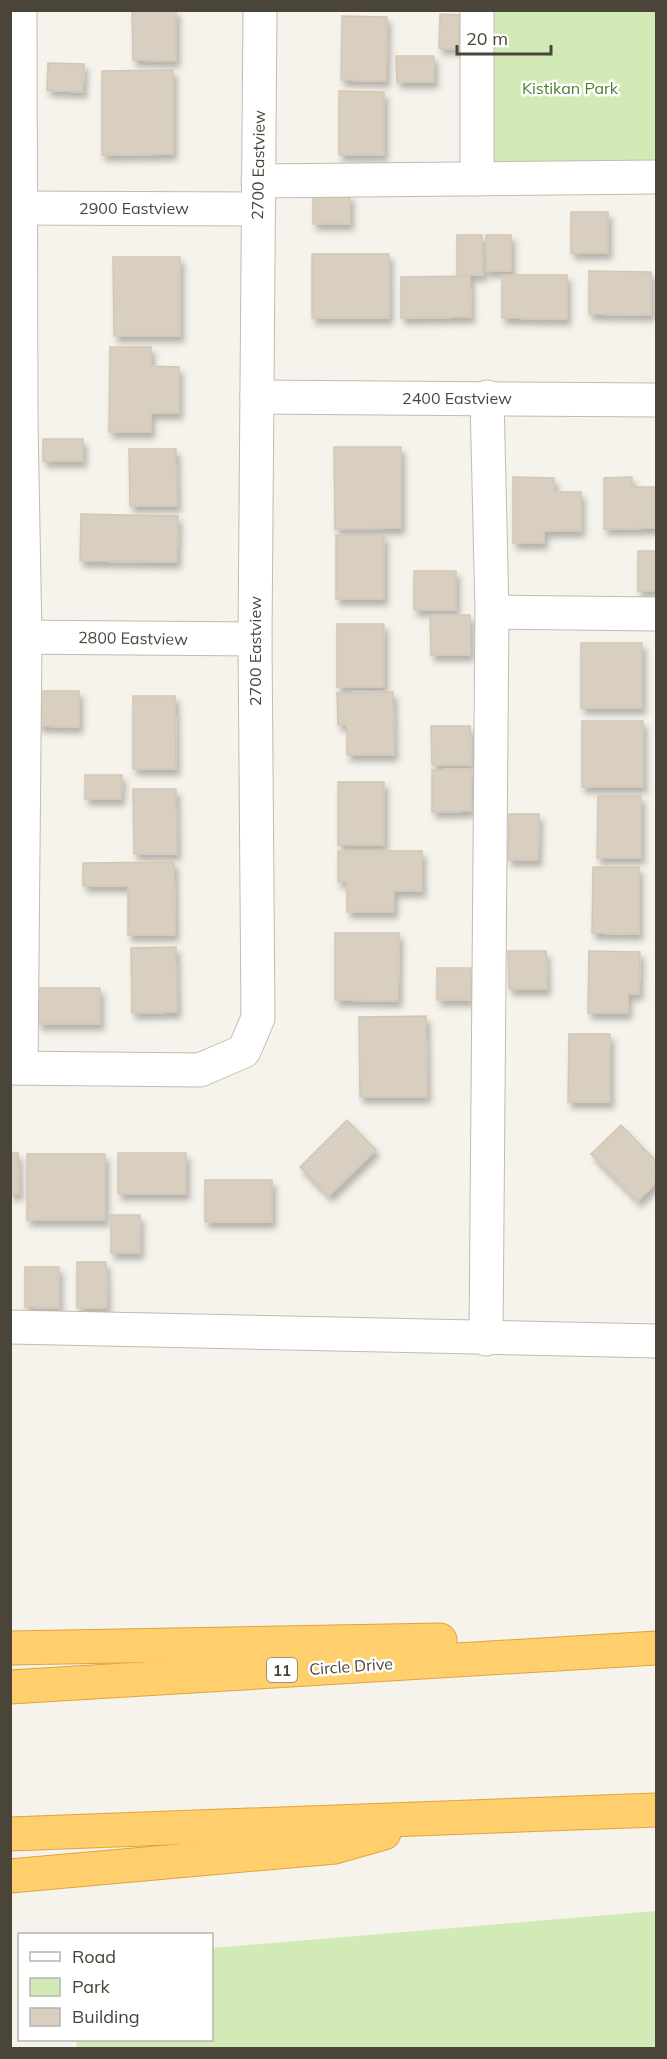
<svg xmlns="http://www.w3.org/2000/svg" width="667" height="2059" font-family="Mulish,sans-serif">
	<defs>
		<filter id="shadow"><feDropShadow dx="3.5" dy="6" stdDeviation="3" flood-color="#0004"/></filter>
	</defs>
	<rect width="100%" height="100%" fill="#f6f3ec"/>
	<g fill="#d2eab5">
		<path d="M492 11H656V164L493 167Z"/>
		<path d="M656 1911V2048H77L76 2040H212V1948Z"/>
	</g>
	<g fill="#d8cfc1" stroke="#d3c7b4" stroke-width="1.5" filter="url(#shadow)">
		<path d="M132 10H176V61L133 60Z"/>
		<path d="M440 14 460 15 459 49 439 48Z"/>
		<path d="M342 16 387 17 386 81 341 80Z"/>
		<path d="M396 56H434V82H397Z"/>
		<path d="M48 63 84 64 83 92 47 90Z"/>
		<path d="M173 70V154L102 155V71Z"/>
		<path d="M339 91 384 92V155H339Z"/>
		<rect x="313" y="195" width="37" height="29"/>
		<rect x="571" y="212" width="37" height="41"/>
		<path d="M457 235H482L483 275H457Z"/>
		<rect x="486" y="235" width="25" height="36"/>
		<rect x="312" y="254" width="77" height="64"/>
		<path d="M113 257H180V336H114Z"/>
		<path d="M589 271 651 272V315L589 314Z"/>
		<path d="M502 275H567V319L502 318Z"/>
		<path d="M470 276 471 317 401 318V277Z"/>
		<path d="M110 347H151V366L179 367V413H151V432H109Z"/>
		<rect x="43" y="439" width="40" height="22"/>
		<path d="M334 447H401V528L335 529Z"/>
		<path d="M129 449H176L177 506H130Z"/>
		<path d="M513 477 554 478V492H581V531H544V543H513Z"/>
		<path d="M632 477V487H656V528L604 529V478Z"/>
		<path d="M81 514 178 516 177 562 80 561Z"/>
		<rect x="336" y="535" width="48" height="64"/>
		<rect x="638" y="551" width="18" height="40"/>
		<rect x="414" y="571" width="42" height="39"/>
		<path d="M430 615H470V655H431Z"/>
		<rect x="337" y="624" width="47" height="63"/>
		<rect x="581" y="643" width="61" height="65"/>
		<path d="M38 691H79V727L38 726Z"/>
		<path d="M393 692 394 755H347V725H338L337 693Z"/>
		<path d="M133 696H175L176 769H133Z"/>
		<rect x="582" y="721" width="61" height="66"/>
		<path d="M431 726H470L471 765H432Z"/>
		<path d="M471 769V811L432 812V770Z"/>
		<path d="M85 775H122L121 799H85Z"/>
		<rect x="338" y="782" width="46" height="63"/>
		<path d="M133 789H176L177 854H134Z"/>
		<path d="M598 796H641V858H597Z"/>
		<path d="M509 814H539L538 860H508Z"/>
		<path d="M338 851H422V891H394V912H347V882H338Z"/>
		<path d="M174 862 175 935H128V886H83V863Z"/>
		<path d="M593 867H639V934L592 933Z"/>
		<path d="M335 933H399L398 1001 335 1000Z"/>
		<path d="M176 947 177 1012 132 1013 131 948Z"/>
		<path d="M508 951H546L547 989H509Z"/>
		<path d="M589 951 640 952 639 994H628V1013H588Z"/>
		<rect x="437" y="968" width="34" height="32"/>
		<rect x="38" y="988" width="62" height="36"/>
		<path d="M426 1016 427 1097H360L359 1017Z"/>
		<path d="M569 1034H610V1102H568Z"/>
		<path d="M347 1120 376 1150 329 1196 300 1167Z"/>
		<path d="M621 1125 656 1161V1183L638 1201 591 1154Z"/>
		<path d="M10 1153H18L19 1194H10Z"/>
		<rect x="118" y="1153" width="68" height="41"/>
		<rect x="27" y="1154" width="78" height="66"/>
		<rect x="205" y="1180" width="67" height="42"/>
		<rect x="111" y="1215" width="29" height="38"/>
		<path d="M77 1262H106L107 1308H77Z"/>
		<path d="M25 1267H59V1308L25 1307Z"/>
	</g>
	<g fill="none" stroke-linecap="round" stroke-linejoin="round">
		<defs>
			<g id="minor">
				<path d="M20 10 21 422 25 637 21 1068"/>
				<path d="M477 10V179"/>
				<path d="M258 181 656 177"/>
				<path d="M10 208 258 209"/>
				<path d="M257 397 656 400"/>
				<path d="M492 612 656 614"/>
				<path d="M10 637 255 639"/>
				<path d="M10 1068 200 1070 244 1051 258 1018 255 639 260 10"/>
				<path d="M10 1327 656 1341"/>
				<path d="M486 1339 492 612 487 397"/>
			</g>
			<g id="highway">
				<path d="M10 1648 440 1640"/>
				<path d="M10 1687 656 1648"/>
				<path d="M10 1834 656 1810"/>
				<path d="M10 1876 335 1847 384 1833"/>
			</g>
		</defs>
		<use href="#minor" stroke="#c2bbae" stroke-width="35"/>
		<use href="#highway" stroke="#e0a43c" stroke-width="35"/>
		<use href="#minor" stroke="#fff" stroke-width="33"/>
		<use href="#highway" stroke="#ffcf6e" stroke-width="33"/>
	</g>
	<g text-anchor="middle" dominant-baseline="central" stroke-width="5" stroke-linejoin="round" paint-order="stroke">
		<rect fill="#fff" stroke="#817c74" stroke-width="1.5" x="267" y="1658" width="30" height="24" rx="4.5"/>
		<g font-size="15" font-weight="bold" fill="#4b4439">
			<text x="282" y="1670">11</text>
		</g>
		<g font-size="16" fill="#4a7f2a" stroke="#fff">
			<text x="570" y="88">Kistikan Park</text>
		</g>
		<g font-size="16" fill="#4b4439" stroke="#fff">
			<text transform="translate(258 165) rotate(-89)">2700 Eastview</text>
			<text x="134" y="208">2900 Eastview</text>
			<text x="457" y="398">2400 Eastview</text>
			<text transform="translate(133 638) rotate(1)">2800 Eastview</text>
			<text transform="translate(255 651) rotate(-90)">2700 Eastview</text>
			<text transform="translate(351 1666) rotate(-4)">Circle Drive</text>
		</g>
	</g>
	<rect width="667" height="2059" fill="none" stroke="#4b4439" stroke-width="24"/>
	<rect x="18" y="1933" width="195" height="108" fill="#ffffff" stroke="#b7b4b0" stroke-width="1.5"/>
	<rect x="30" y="1952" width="30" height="9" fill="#ffffff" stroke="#b7b4b0" stroke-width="1.5"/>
	<text x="72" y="1963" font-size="18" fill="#4b4439">Road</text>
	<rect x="30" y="1978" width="30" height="18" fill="#d2eab5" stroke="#b7b4b0" stroke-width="1.5"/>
	<text x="72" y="1993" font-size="18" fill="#4b4439">Park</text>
	<rect x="30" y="2008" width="30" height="18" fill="#d8cfc1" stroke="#b7b4b0" stroke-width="1.5"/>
	<text x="72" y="2023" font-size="18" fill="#4b4439">Building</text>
	<path d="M457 45v9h94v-9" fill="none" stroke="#4b4439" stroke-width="3"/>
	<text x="466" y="45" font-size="18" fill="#4b4439" stroke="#ffffff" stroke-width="4.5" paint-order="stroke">20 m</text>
</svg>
